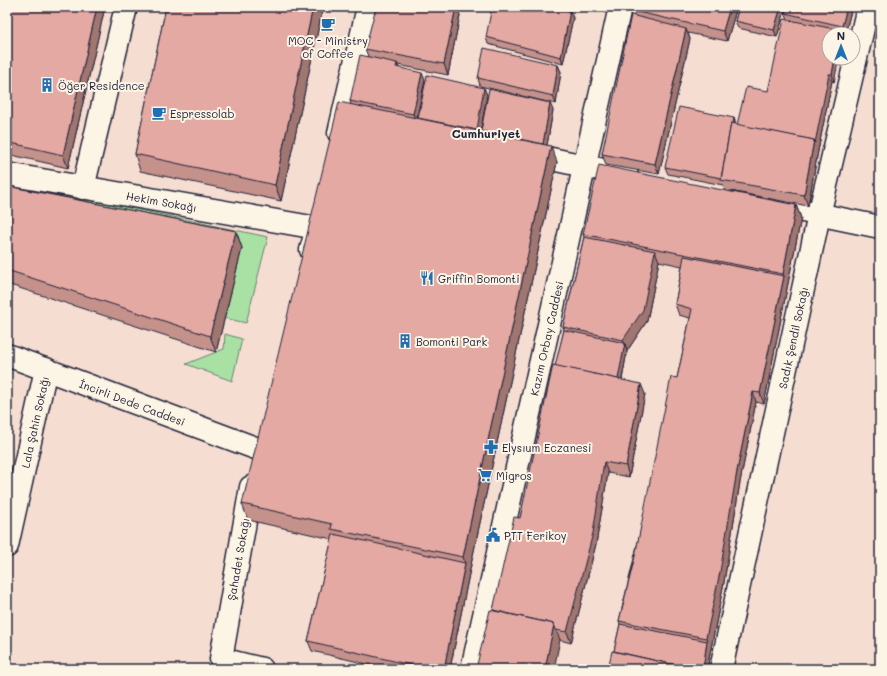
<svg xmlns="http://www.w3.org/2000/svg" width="887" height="676" font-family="Mali,sans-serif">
	<rect width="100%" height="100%" fill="#f5ded1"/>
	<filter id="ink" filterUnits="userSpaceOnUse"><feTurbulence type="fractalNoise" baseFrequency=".025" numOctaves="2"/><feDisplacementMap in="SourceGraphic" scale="8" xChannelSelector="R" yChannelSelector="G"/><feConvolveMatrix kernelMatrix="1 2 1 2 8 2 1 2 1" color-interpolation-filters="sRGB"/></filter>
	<g filter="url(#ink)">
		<g fill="#a9e1a5" stroke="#668270">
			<path d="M7 182 268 237 246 323 224 318 242 248 7 201Z"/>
			<path d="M225 334 242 339 232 381 186 364 224 349Z"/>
		</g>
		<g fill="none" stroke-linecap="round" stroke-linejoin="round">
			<defs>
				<g id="street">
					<path d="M339 133 368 7"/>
					<path d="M528 154 627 175"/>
					<path d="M83 188 126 7"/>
					<path d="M769 204 880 227"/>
					<path id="s1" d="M7 546 46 369"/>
				</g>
				<g id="secondary">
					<path id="s2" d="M7 174 317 228 311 250"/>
					<path id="s3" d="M7 355 258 449"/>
					<path d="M251 487 221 659 262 669"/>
					<path id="s4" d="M472 669 620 7"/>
					<path id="s5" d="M721 669 819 215 868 7"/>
				</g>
			</defs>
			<use href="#street" stroke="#22223b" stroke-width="25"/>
			<use href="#secondary" stroke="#22223b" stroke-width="25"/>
			<use href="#street" stroke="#fcf5e5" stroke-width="22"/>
			<use href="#secondary" stroke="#fcf5e5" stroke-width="22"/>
		</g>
		<g fill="#c4918b" stroke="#22223b">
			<path d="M7 7H105L68 168 7 154Z"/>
			<path d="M166 7H323L281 201 140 171 135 154Z"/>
			<path d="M737 7 727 41 688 33 690 39 659 174 606 165 602 154 635 16 633 11Z"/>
			<path d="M739 7H786L777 37 738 28 735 21Z"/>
			<path d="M852 7 845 34 841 33V34H829L834 82 832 81 818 151 808 206 730 191 796 205 801 218 764 404 756 402 740 482 724 582 707 669H608L614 651 620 624 619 621 677 378 690 318 679 315 675 304 682 266 659 261 647 321 627 351 622 380 645 394 629 477 608 473 596 544 571 643 560 640 493 610 520 518 564 330 563 327 584 237 583 234 725 190 723 185 668 174 665 167 734 118 736 124 737 125 768 91 788 20 785 13Z"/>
			<path d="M570 11 573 18 563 64 488 44 486 37Z"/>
			<path d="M460 15 448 75 398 65 399 68 425 80 417 118H418L484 88 487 95 480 131 553 110 547 145 557 162 469 574 450 669H388L312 651 308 641 332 539 248 520 242 504 351 105 350 101 368 56 365 49Z"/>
			<path d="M558 65 561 72 556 104 480 86 478 78Z"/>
			<path d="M7 186 236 231 242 248 216 352 7 284Z"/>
		</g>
		<g fill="#a07671" stroke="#22223b">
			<path d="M97 7H105L68 168 63 155Z"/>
			<path d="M313 7H323L281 201 275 185Z"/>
			<path d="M456 7H457L460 15 448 75 444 64Z"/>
			<path d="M730 7H737L727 41 723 31Z"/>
			<path d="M781 7H786L777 37 774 30Z"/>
			<path d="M847 7H852L845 34 842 26Z"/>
			<path d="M570 11 573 18 563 64 561 57Z"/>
			<path d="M686 29 690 39 659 174 655 164Z"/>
			<path d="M835 58H839L834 82 832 74Z"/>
			<path d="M397 63 400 70 396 67Z"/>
			<path d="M558 65 561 72 556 104 553 96Z"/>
			<path d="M422 73 425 80 416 121 413 114Z"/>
			<path d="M829 74 832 81 818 151 808 206 804 195 814 140Z"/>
			<path d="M484 88 487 95 479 139 476 132Z"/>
			<path d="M550 103 553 110 546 151 543 144Z"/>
			<path d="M734 118 736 126 723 180Z"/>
			<path d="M551 146 557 162 469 574 450 669H444L465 563 463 557Z"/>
			<path d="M796 205 801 218 764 404 760 393 784 276 783 274Z"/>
			<path d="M236 231 242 248 216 352 210 336Z"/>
			<path d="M655 251 659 261 647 321 627 351 623 340Z"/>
			<path d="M625 343 627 351 620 389 617 382Z"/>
			<path d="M641 384 645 394 629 477 626 466Z"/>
			<path d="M753 392 756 402 740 482 724 582 707 669H703L707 641 706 638 737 471Z"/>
			<path d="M604 462 608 473 596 544 571 643 567 632Z"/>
			<path d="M554 624 560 640 554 669H545Z"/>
		</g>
		<g fill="#e4a9a2" stroke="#22223b">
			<path d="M7 7H97L63 155 7 142Z"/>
			<path d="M166 7H313L275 185 135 154Z"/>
			<path d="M376 7H456L444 64 365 49Z"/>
			<path d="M492 7H553L570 11 561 57 486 37Z"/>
			<path d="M634 7H730L723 31 633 11Z"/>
			<path d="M739 7H781L774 30 735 21Z"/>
			<path d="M787 7H847L842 26 785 13Z"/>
			<path d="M631 15 686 29 655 164 602 154Z"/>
			<path d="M784 19 840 30 839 34H829V58H835L832 74H829L815 143 814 140 737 125 746 87 768 91Z"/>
			<path d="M484 48 558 65 553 96 478 78Z"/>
			<path d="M360 55 397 63 396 67 422 73 413 114 350 101Z"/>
			<path d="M427 75 484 88 477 130 418 118Z"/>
			<path d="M489 89 550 103 543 144 481 131Z"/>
			<path d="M339 102 551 146 463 557 331 529 332 524 242 504Z"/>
			<path d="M679 107 734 118 733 124 731 123 721 178 665 167Z"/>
			<path d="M731 123 814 140 804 195 721 180Z"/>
			<path d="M599 165 796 205 783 274 583 234Z"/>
			<path d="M7 186 236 231 210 336 7 270Z"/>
			<path d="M584 237 655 251 643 310 623 340 563 327Z"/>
			<path d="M684 256 784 276 760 393 753 392 737 471 720 572 706 638 619 621 635 556 671 377 677 378 692 309 675 304Z"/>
			<path d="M564 330 625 343 618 379 555 366Z"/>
			<path d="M553 365 641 384 626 466 604 462 593 533 567 632 556 630 554 624 493 610 514 517 520 518Z"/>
			<path d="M333 534 465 563 444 669H428L308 641Z"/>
			<path d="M490 610 554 624 545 669H476Z"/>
			<path d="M620 624 707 641 703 669H693L614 651Z"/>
			<path d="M612 651 693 669H608Z"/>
		</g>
	</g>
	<defs>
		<symbol id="cafe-bare" viewBox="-9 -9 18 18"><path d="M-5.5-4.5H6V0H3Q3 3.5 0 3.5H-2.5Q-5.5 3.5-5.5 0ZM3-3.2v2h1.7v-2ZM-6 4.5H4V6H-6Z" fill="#1f6fb2" stroke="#fcf5e5" stroke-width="2.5" paint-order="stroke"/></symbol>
		<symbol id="building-bare" viewBox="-9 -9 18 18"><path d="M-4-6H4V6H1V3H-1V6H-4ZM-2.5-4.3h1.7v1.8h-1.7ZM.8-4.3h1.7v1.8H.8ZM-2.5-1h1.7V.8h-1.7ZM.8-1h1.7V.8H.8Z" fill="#1f6fb2" stroke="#fcf5e5" stroke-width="2.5" paint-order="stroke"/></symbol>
		<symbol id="restaurant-bare" viewBox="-9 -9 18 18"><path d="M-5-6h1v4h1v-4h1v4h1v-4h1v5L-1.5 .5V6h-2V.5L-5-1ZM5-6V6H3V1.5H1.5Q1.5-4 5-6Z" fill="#1f6fb2" stroke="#fcf5e5" stroke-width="2.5" paint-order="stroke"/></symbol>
		<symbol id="pharmacy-bare" viewBox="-9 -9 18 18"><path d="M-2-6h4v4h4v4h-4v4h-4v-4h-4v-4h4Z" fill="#1f6fb2" stroke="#fcf5e5" stroke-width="2.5" paint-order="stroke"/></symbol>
		<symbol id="supermarket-bare" viewBox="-9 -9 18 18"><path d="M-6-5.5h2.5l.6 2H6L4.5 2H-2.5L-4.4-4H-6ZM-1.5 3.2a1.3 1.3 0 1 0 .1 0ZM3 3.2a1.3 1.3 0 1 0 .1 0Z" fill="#1f6fb2" stroke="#fcf5e5" stroke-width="2.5" paint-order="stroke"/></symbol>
		<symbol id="civic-bare" viewBox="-9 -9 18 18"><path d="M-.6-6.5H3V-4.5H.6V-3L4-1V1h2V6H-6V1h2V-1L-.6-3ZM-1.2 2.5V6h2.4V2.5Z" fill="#1f6fb2" stroke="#fcf5e5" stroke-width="2.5" paint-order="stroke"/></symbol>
	</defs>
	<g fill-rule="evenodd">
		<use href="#cafe-bare" x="318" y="14" width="20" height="20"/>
		<use href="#building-bare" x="37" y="75" width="20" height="20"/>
		<use href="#cafe-bare" x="149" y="103" width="20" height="20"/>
		<use href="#restaurant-bare" x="417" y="268" width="20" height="20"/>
		<use href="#building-bare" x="395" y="331" width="20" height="20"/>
		<use href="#pharmacy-bare" x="481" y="437" width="20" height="20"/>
		<use href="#supermarket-bare" x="475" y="465" width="20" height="20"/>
		<use href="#civic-bare" x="483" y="525" width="20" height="20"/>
	</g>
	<g text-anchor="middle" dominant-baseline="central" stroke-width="4" stroke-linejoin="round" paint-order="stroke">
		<g font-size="11" fill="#22223b" stroke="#fcf5e5" text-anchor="start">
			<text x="328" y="40" text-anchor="middle">MOC - Ministry<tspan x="328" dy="13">of Coffee</tspan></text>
			<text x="58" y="85">Öğer Residence</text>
			<text x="170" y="113">Espressolab</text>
			<text x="438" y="278">Griffin Bomonti</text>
			<text x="416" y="341">Bomonti Park</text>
			<text x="502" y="447">Elysıum Eczanesi</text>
			<text x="496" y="475">Migros</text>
			<text x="504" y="535">PTT Ferikoy</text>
		</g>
		<g font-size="11" fill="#22223b" stroke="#fcf5e5">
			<text stroke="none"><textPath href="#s2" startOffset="157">Hekim Sokağı</textPath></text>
			<text stroke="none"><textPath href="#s5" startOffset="339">Sadık Şendil Sokağı</textPath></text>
			<text stroke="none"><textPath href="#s4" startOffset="339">Kazım Orbay Caddesi</textPath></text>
			<text stroke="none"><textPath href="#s3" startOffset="134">İncirli Dede Caddesi</textPath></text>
			<text stroke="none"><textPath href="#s1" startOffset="127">Lala Şahin Sokağı</textPath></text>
			<text transform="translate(238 559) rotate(-80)">Şahadet Sokağı</text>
		</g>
		<g font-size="12" font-weight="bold" fill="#22223b" stroke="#fcf5e5">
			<text x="486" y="133">Cumhuriyet</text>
		</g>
	</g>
	<rect width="887" height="676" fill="none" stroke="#fcf5e5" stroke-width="24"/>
	<rect x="12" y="12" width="863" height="652" fill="none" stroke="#22223b" stroke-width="1.5" filter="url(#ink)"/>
	<g transform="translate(841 46)"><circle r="19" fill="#fcf5e5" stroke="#a5a1a1"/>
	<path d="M0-3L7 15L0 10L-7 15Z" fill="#1f6fb2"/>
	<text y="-6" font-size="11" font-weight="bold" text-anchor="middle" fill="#22223b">N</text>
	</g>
</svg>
